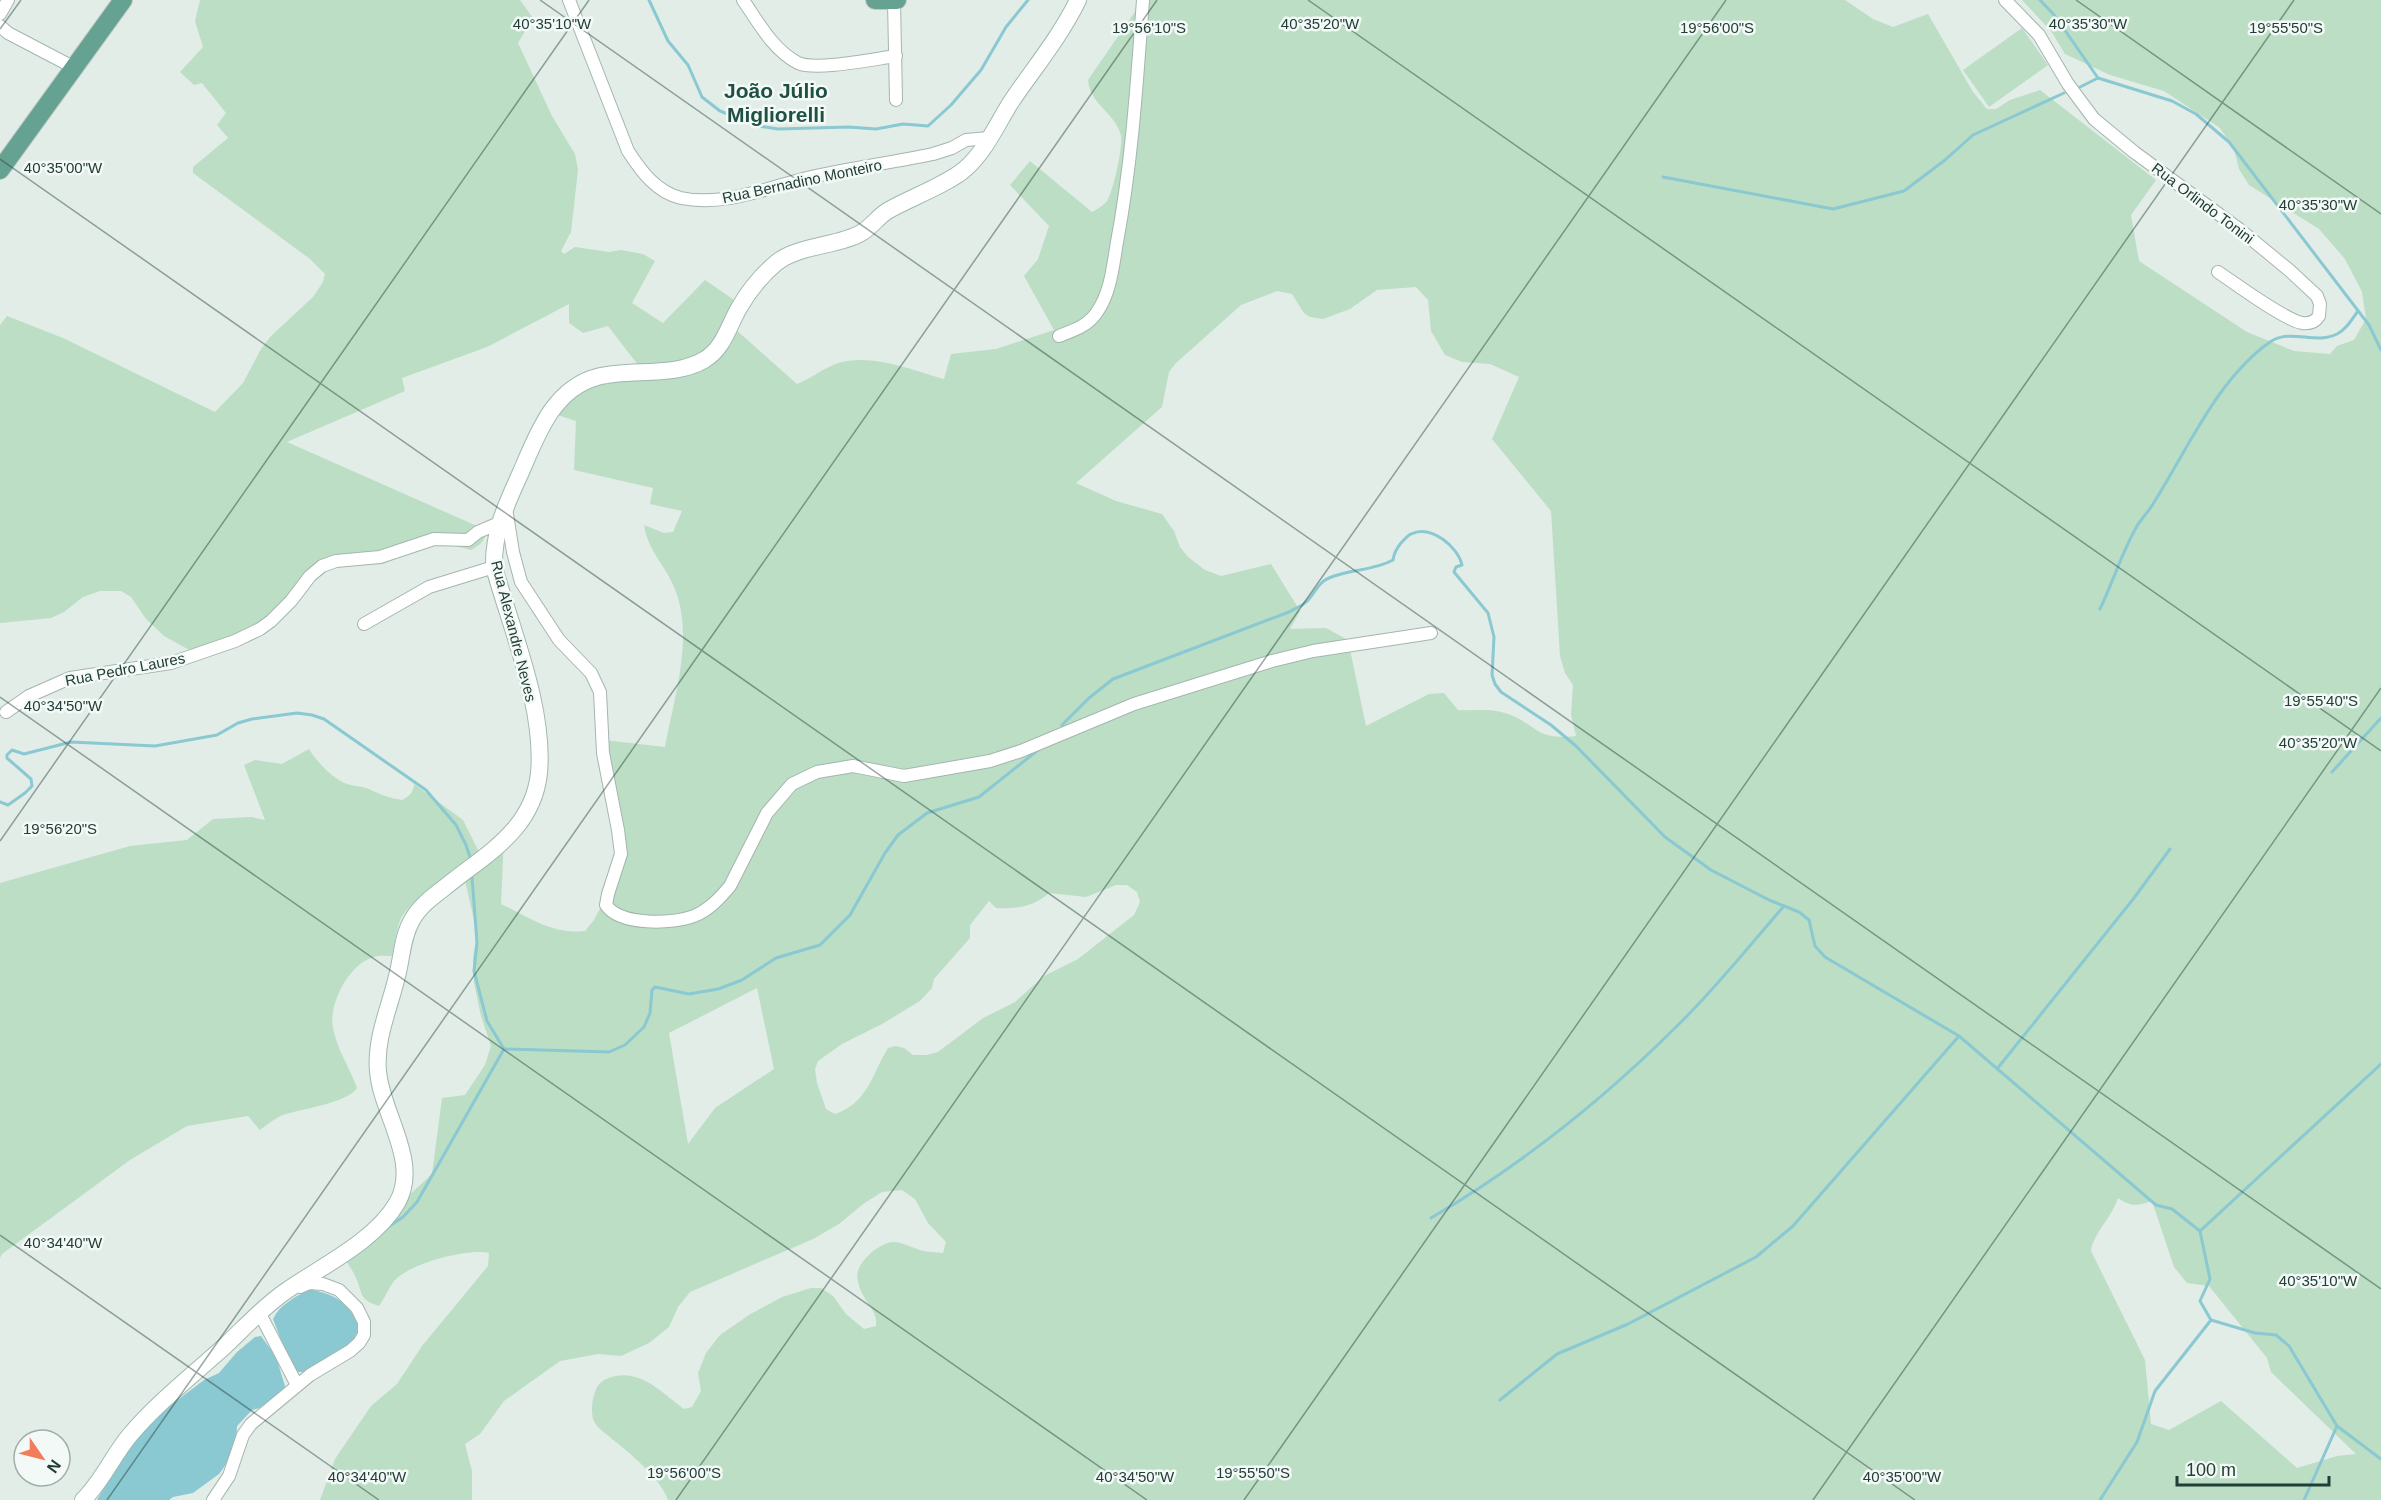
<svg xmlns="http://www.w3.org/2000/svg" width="2381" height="1500" font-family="Helvetica,sans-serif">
	<rect width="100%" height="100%" fill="#e2ede8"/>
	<g fill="#bbdec4" fill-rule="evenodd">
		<path d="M200 0H520L533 18 518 43 552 116 575 154 578 170 571 232 561 251 564 254 575 247 609 252 621 250 643 254 655 261 632 303 663 323 705 280 740 304 734 328 797 384C811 379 823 368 838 363 872 353 912 370 944 379L951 354 996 349 1054 330 1024 276 1038 259 1049 226 1010 185 1030 161 1092 212C1097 209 1103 206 1107 201 1113 192 1123 147 1121 136 1116 113 1090 105 1088 80L1143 0H1845L1873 19 1893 27 1928 14 1973 92 1987 109H1996L2010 100 2040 90 2156 180 2131 215 2139 261 2247 332 2294 351 2330 354 2337 346 2354 340 2366 319 2362 292 2345 259 2319 229 2249 185 2239 169 2234 149 2220 128 2164 91 2110 75 2065 54 2051 31 2022 0H2381V1500H668C661 1479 630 1453 612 1439 606 1433 596 1428 593 1419 591 1410 592 1400 595 1392 598 1382 606 1378 616 1376 643 1371 663 1394 684 1409L692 1407 701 1391 698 1373 706 1353 720 1335 749 1315 782 1297 811 1288H821L833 1296 846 1314 864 1329 876 1326C878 1312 868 1306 862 1293 859 1287 856 1277 858 1271 862 1258 880 1243 893 1242 902 1242 911 1247 920 1250 927 1252 935 1252 943 1253L946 1242 928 1223 915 1199 902 1190 882 1192 863 1204 839 1224 813 1239 690 1292 678 1307 669 1327 649 1343 621 1356 598 1354 560 1361 504 1401 480 1434 465 1444 472 1471V1500H320L335 1459 371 1406 397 1384 422 1346 488 1266 489 1253C467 1248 408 1264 394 1281 388 1289 385 1298 379 1306 359 1300 363 1294 356 1278 353 1270 347 1264 344 1256L432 1174 442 1098 465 1095 485 1065 491 1046 481 1016 474 983 473 957 477 933 464 876C441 887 409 897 399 923 396 933 394 945 392 956 386 956 379 955 374 957 349 963 328 1005 333 1028 337 1050 350 1068 357 1088 347 1103 301 1109 283 1115 275 1118 267 1125 260 1130L248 1116 187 1126 130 1160 2 1254 0 1258V883L130 846 187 840 213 819 251 817 265 820 244 765 255 760 282 764 309 749C317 762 333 779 347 784 353 786 360 786 366 788 378 793 388 798 402 800 410 796 413 793 414 784L463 820 479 852 504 838 501 904C528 917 554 935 585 931L594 920 610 890 616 858 604 740 665 747C674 698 695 635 674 587 664 563 648 551 644 525L664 533 673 532 682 511 650 504 653 488 574 470 576 421 545 411 550 402 638 365 608 326 583 333 569 323V304L487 347 402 378 405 391 287 442 486 530C486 541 480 545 471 550L441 542 424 546 383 564 336 566 319 573 286 614 261 636 217 654 202 657 164 636 146 619 131 597 121 591H100L83 597 64 612 51 618 0 623V325L7 316 63 338 215 412 243 383 261 349 271 336 313 297 323 282 325 274 310 259 193 173V167L228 138 217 125 226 113 202 83 194 85 180 72 203 47 195 21ZM1416 287 1428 300 1431 331 1445 355 1462 362 1490 364 1519 377 1492 439 1551 511 1560 656 1565 673 1573 685 1571 715 1576 736C1534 741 1537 723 1505 713 1488 708 1475 711 1458 710L1444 693 1429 694 1366 726 1348 640 1326 628 1290 629 1300 611 1271 564 1221 576 1205 570 1188 557 1180 547 1174 531 1162 514 1116 501 1076 483 1162 407 1169 372 1176 363 1241 305 1277 291 1292 294 1304 313 1310 317 1323 319 1350 309 1377 290ZM1116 885H1127L1137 892 1140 902 1134 915 1078 959 1044 976 1015 1002 983 1018 938 1052 927 1055H913L904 1048 895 1046 888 1048C872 1074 868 1103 835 1114L826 1109 817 1083 815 1069 818 1061 842 1044 882 1024 920 1001 932 988 934 979 970 938V925L989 901 996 908C1017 909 1033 907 1049 893L1086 897ZM757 988 774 1069 715 1108 688 1144 669 1033ZM2118 1198C2131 1207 2138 1206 2152 1201L2174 1267 2187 1283 2209 1286 2267 1358 2271 1372 2356 1454 2337 1456 2297 1468 2221 1401 2169 1430 2151 1424 2145 1360 2091 1251C2093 1234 2112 1217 2118 1198Z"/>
		<path d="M2022 28 2048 65 1989 107 1963 70Z"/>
	</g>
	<g fill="#8ac8d2">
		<path d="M309 1289C336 1295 347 1301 359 1326L354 1342 305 1372H298L290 1363 273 1319C280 1304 296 1297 309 1289Z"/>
		<path d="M261 1336 276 1357 285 1386C280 1397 264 1408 252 1410L237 1426 236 1443 227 1463 219 1474 193 1493 173 1497 169 1500H97L131 1440 171 1405 204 1380 219 1373 237 1352 255 1337Z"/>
	</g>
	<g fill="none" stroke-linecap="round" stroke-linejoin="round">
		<g stroke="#8ac8d2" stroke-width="3">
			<path d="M649 0 668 41 688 65 702 97 720 111 758 126 778 129 849 127 876 129 903 124 928 126 951 105 981 70 1006 27 1028 0"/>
			<path d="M2040 0 2055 16 2098 78 2172 101 2196 114 2229 142 2369 325 2381 350"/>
			<path d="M2080 87 2098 78"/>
			<path d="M1663 177 1833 209 1904 191 1945 160 1973 135 2064 93"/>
			<path d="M2100 609C2113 582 2122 552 2137 526 2142 518 2149 511 2153 504 2187 451 2217 379 2270 342 2290 328 2316 345 2337 334 2346 330 2352 319 2358 311"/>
			<path d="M1062 725 1089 698 1113 679 1289 612C1296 608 1305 605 1309 599 1316 591 1319 582 1329 578 1350 569 1373 571 1393 560 1394 553 1396 549 1401 543 1404 540 1408 535 1411 534 1431 524 1458 547 1462 565L1456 567 1454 572 1488 613 1494 637 1492 675 1495 684 1501 692 1551 725 1576 746 1665 837 1711 870 1769 900 1799 912 1809 920 1815 946 1825 957 1959 1036 2156 1205 2172 1209 2200 1231 2210 1279 2200 1301 2211 1320 2255 1333 2276 1335 2289 1346 2337 1426 2381 1459"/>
			<path d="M2332 772 2381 718"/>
			<path d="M0 802 8 805 25 793 32 786 31 779 7 758V755L12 750 24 754 71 742 155 746 217 735 238 723 252 719 297 713 312 715 324 719 426 790 456 825 466 845 470 857"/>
			<path d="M472 877 477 943 474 971 487 1021 504 1049"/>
			<path d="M504 1049 609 1052 625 1045 644 1027 650 1013 652 990 655 987 689 994 718 989 742 980 776 958 820 945 850 915 885 853 898 835 927 813 979 797 1038 750"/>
			<path d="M1997 1069 2134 898 2170 849"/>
			<path d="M1431 1218C1521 1165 1604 1099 1678 1025 1716 988 1749 946 1784 906"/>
			<path d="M388 1227 403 1217 417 1202 504 1049"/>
			<path d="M2200 1231 2381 1064"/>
			<path d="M1500 1400 1557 1354 1628 1324 1756 1257 1793 1226 1959 1036"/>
			<path d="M2100 1500 2137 1442 2155 1391 2211 1320"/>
			<path d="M2304 1500 2337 1426"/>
		</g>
		<defs>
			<g id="street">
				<path d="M569 0 628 151C641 171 656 192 681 198 723 207 767 188 807 178 848 168 891 163 933 154L952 148 966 140 989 138"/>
				<path d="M743 0C758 22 773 50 798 63 816 71 874 59 896 56"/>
				<path d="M2005 0 2039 35 2068 84 2094 119 2134 152 2239 229 2289 270 2317 296 2320 304 2319 316C2315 322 2309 324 2302 323 2283 319 2236 284 2218 272"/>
				<path d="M894 1 896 100"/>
				<path d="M0 14 8 0"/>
				<path d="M0 26 8 33 73 67"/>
				<path d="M1059 336C1074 330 1088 326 1097 312 1111 292 1113 265 1117 242 1132 162 1137 81 1143 0"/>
				<path d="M506 508 513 552 521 582 559 640 591 673 600 692 603 753 618 830 621 854 608 894 606 905C620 926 673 924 694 916 709 910 720 898 730 886L767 813 792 784 817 772 853 766 904 776 990 761 1021 751 1134 704 1272 661 1313 651 1431 633"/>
				<path d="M364 624 429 587 494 567"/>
				<path d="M6 712 29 696 70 678 171 663 235 641 260 629 271 621 291 601 310 576 322 566 336 561 380 557 434 539 468 540 478 532 499 523"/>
				<path d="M260 1314 297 1385"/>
				<path d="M213 1500 229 1476 243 1435 251 1424 310 1375 350 1351 359 1343 364 1335V1322L357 1308 339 1290 323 1284 309 1283 300 1287"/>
			</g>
			<path id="secondary" d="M83 1500C102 1482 113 1455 130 1435 158 1402 194 1374 226 1345 245 1327 264 1306 286 1291 322 1266 375 1241 397 1203 421 1162 381 1113 378 1071 375 1038 390 1007 397 976 402 958 402 937 412 920 419 907 432 897 444 888 484 855 533 831 539 773 545 708 511 629 494 567 493 531 507 503 521 472 537 435 553 389 597 377 631 368 673 378 704 360 724 348 728 327 739 308 748 292 762 275 776 263 798 245 839 246 861 233 872 227 878 216 889 210 910 198 948 184 965 169 985 152 997 124 1011 102 1034 68 1060 37 1078 0"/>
			<g id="primary">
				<path d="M875 0H897"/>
				<path d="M0 170 123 0"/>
			</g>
		</defs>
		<use href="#street" stroke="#a5b5af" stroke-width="14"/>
		<use href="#secondary" stroke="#a0b8b0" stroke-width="18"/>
		<use href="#primary" stroke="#c1c9c7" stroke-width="20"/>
		<use href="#street" stroke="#fff" stroke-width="12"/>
		<use href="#secondary" stroke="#fff" stroke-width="16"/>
		<use href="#primary" stroke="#66a292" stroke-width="18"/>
	</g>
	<path fill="none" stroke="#223e36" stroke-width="1.5" stroke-opacity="0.45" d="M540 0 2381 1289M1308 0 2381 751M2076 0 2381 214M0 29 21 0M0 159 1915 1500M0 697 1147 1500M0 841 589 0M0 1235 379 1500M107 1500 1157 0M676 1500 1726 0M1244 1500 2294 0M1813 1500 2381 688"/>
	<g text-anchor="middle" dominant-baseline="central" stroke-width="5" stroke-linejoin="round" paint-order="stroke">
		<g font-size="15" fill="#223e36" stroke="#f3f9f6">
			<text transform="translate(802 181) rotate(-12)">Rua Bernadino Monteiro</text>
			<text transform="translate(2203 203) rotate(37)">Rua Orlindo Tonini</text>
			<text transform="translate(514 631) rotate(76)">Rua Alexandre Neves</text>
			<text transform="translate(125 669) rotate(-11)">Rua Pedro Laures</text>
		</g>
		<g font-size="21" font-weight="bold" fill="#1e5043" stroke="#f3f9f6">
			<text x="776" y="90">João Júlio<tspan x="776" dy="24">Migliorelli</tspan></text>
		</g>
	</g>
	<g font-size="15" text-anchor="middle" fill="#223e36" stroke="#f3f9f6" stroke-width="5" stroke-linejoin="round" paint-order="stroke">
		<text x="552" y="29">40°35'10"W</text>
		<text x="1320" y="29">40°35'20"W</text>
		<text x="2088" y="29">40°35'30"W</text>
		<text x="1149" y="33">19°56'10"S</text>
		<text x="1717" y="33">19°56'00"S</text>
		<text x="2286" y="33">19°55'50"S</text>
		<text x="63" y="173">40°35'00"W</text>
		<text x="2318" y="210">40°35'30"W</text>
		<text x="2321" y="706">19°55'40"S</text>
		<text x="63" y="711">40°34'50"W</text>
		<text x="2318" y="748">40°35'20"W</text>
		<text x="60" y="834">19°56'20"S</text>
		<text x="63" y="1248">40°34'40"W</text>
		<text x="2318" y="1286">40°35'10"W</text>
		<text x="684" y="1478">19°56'00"S</text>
		<text x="1253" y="1478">19°55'50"S</text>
		<text x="367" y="1482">40°34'40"W</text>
		<text x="1135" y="1482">40°34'50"W</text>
		<text x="1902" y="1482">40°35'00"W</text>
	</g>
	<g transform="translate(42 1458) rotate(125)"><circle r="28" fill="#f3f9f6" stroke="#9faea9" stroke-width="1.5"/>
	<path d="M0-4.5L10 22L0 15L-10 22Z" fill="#f37d5a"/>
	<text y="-9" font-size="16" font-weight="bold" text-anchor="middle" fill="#223e36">N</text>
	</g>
	<path d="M2177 1476v9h152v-9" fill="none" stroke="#223e36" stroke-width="3"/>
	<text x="2186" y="1476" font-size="18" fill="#223e36" stroke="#f3f9f6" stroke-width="4.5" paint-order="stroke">100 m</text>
</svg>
